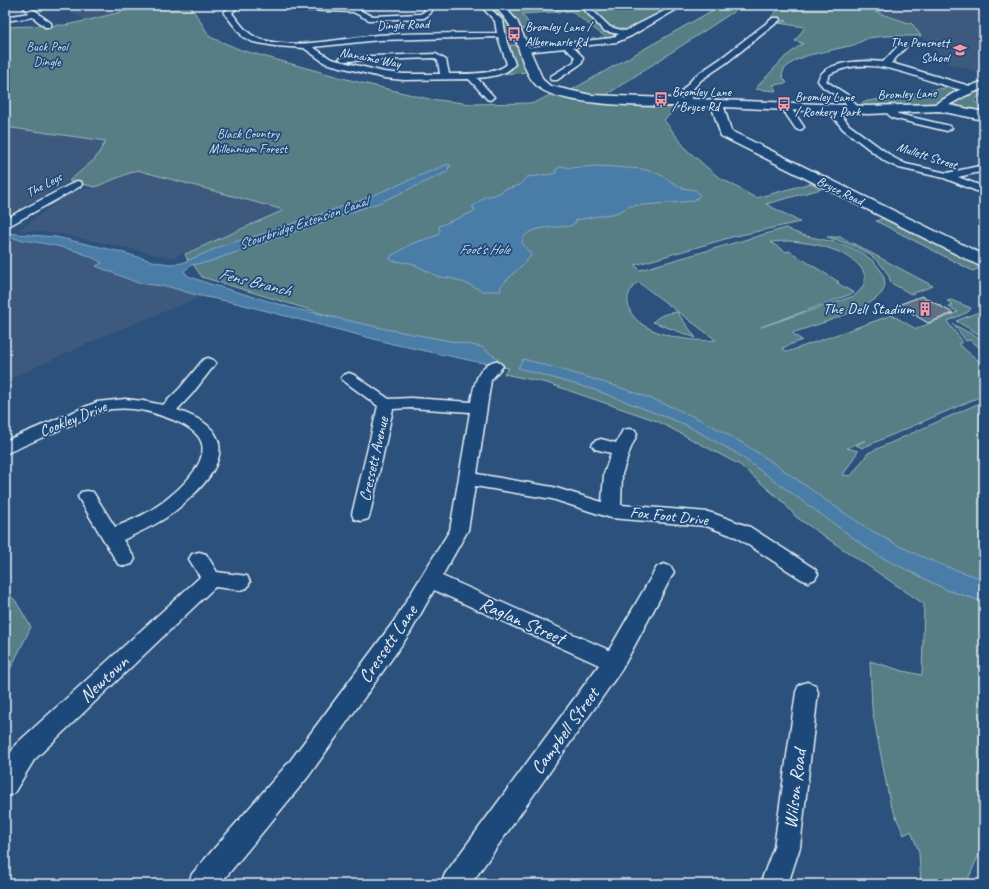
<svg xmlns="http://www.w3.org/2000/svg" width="989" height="889" font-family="Caveat,sans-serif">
	<rect width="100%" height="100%" fill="#2c517c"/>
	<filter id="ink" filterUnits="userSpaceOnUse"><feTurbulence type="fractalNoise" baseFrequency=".025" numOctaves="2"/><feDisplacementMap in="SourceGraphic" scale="8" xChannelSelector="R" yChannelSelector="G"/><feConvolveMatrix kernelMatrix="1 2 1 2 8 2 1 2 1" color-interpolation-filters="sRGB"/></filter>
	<g filter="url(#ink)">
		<g fill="#3c5a7e">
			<path d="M63 5H149L85 21Z"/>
			<path d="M906 5H984V73L950 64 921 36 912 24 874 12Z"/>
			<path d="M5 127 107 141 95 159 69 181 7 217H5Z"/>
			<path d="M137 170 285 210 172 258 62 234 19 230 71 192 95 187Z"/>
			<path d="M5 237 59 248 93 257 102 263 97 266 138 283 170 287 203 296 113 332 5 381Z"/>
		</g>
		<g fill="#577e84" stroke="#a0b8be" fill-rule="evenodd">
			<path d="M149 5H190L210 37 241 50 350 80 429 99 472 104 534 103 552 94 680 105 664 120 687 150 717 176 756 198 811 183 821 189 766 204 800 222 732 237 635 265 640 270 786 228C804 239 827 238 847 246 860 251 874 259 881 271 885 278 886 285 883 291 873 309 812 326 792 333L802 340 782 348 787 352 892 315 916 329 958 312 949 307 953 305 947 301 951 300 971 308 968 312 948 321V323L963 342 958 344 984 365V395L862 448 856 445 866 440 847 448 858 451 843 475 851 476 868 453 984 401V843L966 884H921L919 852 911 831 904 835 890 803 872 709 870 661 903 671 922 675 924 604 796 517 784 503 740 465 657 421 547 383 504 374 509 368 494 366 202 277 190 260 188 261 185 254 284 210 137 170 95 187 69 181 95 159 106 141 5 127V27L65 25 85 21ZM788 241C803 242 817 244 831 249 852 256 881 275 854 296L761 327 854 293 837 283 839 282 789 251 786 252 770 242ZM638 282 716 340C693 343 630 334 628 303 627 294 631 288 638 282Z"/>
			<path d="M486 5H494L508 20 517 39 516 41H507C503 26 499 15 486 5Z"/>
			<path d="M504 5H513L519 11 569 8 567 5H654L667 10 612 39H608L571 11 522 14 534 30 522 29 517 20 514 19 507 12H511Z"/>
			<path d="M722 5H744L606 95 593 97 568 92Z"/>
			<path d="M753 5H906L875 12 912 24 921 36H885L868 38 854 45 809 55 796 60 784 69 782 76 787 83 773 85 776 91 755 89 784 58 803 43 795 41 805 27 778 23 787 21 771 17 779 9Z"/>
			<path d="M510 45H518L528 72 501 74 509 71 514 65Z"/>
			<path d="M957 86 964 88 934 103 868 107 860 106 863 102Z"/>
			<path d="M984 88V92L974 101 984 109V114L950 104 978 89Z"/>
			<path d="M884 218 982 267 973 271 876 221Z"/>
			<path d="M827 237H841L933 286 911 294 891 283C884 256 852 244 827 237Z"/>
			<path d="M984 310V337L956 321Z"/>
			<path d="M677 312 696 338 653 322C659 315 667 313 677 312Z"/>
			<path d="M953 324 984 341V351L970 340 966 341Z"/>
			<path d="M5 590 15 600 31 627 5 680Z"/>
		</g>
		<g fill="#497ca6" stroke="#89abc7">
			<path d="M448 164 451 166 448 167 449 171 381 202 208 262 191 265 184 271 188 276 210 284 292 308 386 329 482 347 498 359 495 364 478 362 393 344 236 303 196 295 170 287 138 283 96 266 102 263C78 247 34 242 5 237V233L56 237 117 251 156 262 170 264 182 263 224 245 259 235 364 199Z"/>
			<path d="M562 166 568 168 598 166 643 169 659 174 682 188 695 190 700 195 694 201 631 206 616 213 576 220 575 223 570 226C556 228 527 225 522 241 523 247 529 249 531 256L500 287 501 291H483L468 284 450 278 439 277 411 263 393 261 390 259 391 256 411 244 438 235 440 231 439 226 473 212 475 209 472 207 485 197 495 195 506 189 520 185 527 177 553 174 556 173 555 170Z"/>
			<path d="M523 359C592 378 664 398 727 434 772 459 812 492 855 520 893 546 939 566 984 579V602L947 590 877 555 736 453 684 424 595 390 518 368Z"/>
		</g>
		<path fill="#626f82" stroke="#e8f1f8" d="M922 296 953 313 928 323 898 305Z"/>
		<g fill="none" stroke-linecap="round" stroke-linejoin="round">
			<defs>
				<g id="street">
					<path d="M232 5H239L232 13C239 22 246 33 257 38 291 51 343 38 378 35 418 33 458 33 497 33L495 21 480 5H487L503 21 507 43 515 64C507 75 490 77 477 78L494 97 490 100 487 99 469 79 404 80 384 78 325 63 304 48 275 46 253 42 243 37 224 13 226 10ZM498 37 507 64C497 75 463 74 449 74L446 60 436 54 343 57 339 59 343 61 434 58 438 61 440 74H404L384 72 331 59 313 47 379 40Z"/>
					<path d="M427 5H433C433 12 429 15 424 18L369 20 353 12 303 10 300 8 303 6C320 7 338 5 354 8 362 10 368 16 375 16L420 14 424 12Z"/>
					<path d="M580 5H587L610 27 625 31 676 5H684L631 36 617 42 573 47 583 57 582 63 557 80H551L550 78 551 76 574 62 575 57 565 48 524 52H521V48L612 38 619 34 604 31Z"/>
					<path d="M27 6 39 13 40 15 51 23V27H45L33 17 5 21V17L29 13 24 8Z"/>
					<path d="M773 18H779L780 20 726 63 701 80 690 92 692 102 690 104H684L681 92 695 76 720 59Z"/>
					<path d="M899 45H905L906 47 891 63 973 87 974 89 970 92C958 89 946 86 934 82 901 71 864 56 830 74L826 81 849 96 859 109 854 112 851 111 843 100 823 87 818 81C822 60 866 60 883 62Z"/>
					<path d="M786 104 789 105 804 127 802 129 799 130 796 129 781 107Z"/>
					<path d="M831 105 834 106 849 125 894 158 906 164 947 173 984 165V171L958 177 984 187V194L944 178 899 168 886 162 843 129 826 108Z"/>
					<path d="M888 106 891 107 898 114 950 126 952 128 947 131 892 118 883 109Z"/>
					<path d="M77 181 81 182 82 184 81 186 5 228V219Z"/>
					<path d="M208 358 213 360 216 363 192 394 177 410C188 414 198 418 207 425 235 448 210 480 190 498 182 505 174 513 164 519 151 527 137 533 123 540L135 559 132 564 125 566 118 564 78 497 81 492 87 491 93 492 115 527C127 522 140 517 151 510 170 499 219 459 197 435 188 425 174 420 162 416 143 409 122 406 102 411L5 454V441L97 402 125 399 143 401 163 405 180 388 203 360Z"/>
					<path d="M495 361 500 363 503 366 491 380 477 474 553 487 602 502 604 474 611 453 595 449 592 445 595 441 601 439 616 443 623 430 629 429 635 430 637 434 630 450 622 474 621 505 708 512 715 514 750 527 815 569 818 574 815 579 808 582 801 579 736 537 706 526 611 518 552 499 475 486 468 530 442 576 609 650 657 567 664 564 671 567 674 572 622 669 471 884H441L445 874 599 665 434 590 410 633 308 777 220 884H188L192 874 290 761 394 621 450 530 470 412 411 408 393 409 370 514 368 519 361 521 354 519 352 514 378 406 344 381 341 378 344 375 349 373 354 375 389 399 411 398 471 402C474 386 477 366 495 361Z"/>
					<path d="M199 552 206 554 217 572 247 576 250 582 247 588 240 590 215 587 34 760 14 793 5 797V762L16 744 200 577 189 559 192 554Z"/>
					<path d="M807 682 815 685 818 692 800 847 788 884H760L774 847 796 692 799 685Z"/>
				</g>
				<path id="secondary" d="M494 5H503L517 21 543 80 550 86 591 95 868 106 936 104 957 91 984 81V88L965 96 949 105 984 112V120L939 111 868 114 724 107 731 131 984 255V266L978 265 721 136 712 107C675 105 560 110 536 85 520 68 520 40 507 21 503 15 498 11 494 5Z"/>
			</defs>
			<use href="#street" stroke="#e8f1f8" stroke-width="3"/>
			<use href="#secondary" stroke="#e8f1f8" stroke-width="3"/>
			<use href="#street" fill="#1f4a7a" fill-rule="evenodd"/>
			<use href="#secondary" fill="#1f4a7a" fill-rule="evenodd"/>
		</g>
	</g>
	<defs>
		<symbol id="bus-bare" viewBox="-9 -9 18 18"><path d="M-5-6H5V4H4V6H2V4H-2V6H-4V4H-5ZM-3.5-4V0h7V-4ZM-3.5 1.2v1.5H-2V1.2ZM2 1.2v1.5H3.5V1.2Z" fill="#ff9aa2" stroke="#1f4a7a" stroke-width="2.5" paint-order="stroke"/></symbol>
		<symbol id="school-bare" viewBox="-9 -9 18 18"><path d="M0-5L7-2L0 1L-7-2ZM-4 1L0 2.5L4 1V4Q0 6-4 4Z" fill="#ff9aa2" stroke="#1f4a7a" stroke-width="2.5" paint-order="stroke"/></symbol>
		<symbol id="building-bare" viewBox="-9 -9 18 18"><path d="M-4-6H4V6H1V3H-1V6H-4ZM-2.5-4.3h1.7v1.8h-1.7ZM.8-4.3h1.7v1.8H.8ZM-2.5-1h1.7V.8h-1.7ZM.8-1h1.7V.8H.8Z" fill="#ff9aa2" stroke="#1f4a7a" stroke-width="2.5" paint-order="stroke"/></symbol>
	</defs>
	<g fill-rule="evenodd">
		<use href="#bus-bare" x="504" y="24" width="20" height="20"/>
		<use href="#school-bare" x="950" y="40" width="20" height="20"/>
		<use href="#bus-bare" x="651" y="89" width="20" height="20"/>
		<use href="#bus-bare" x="774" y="94" width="20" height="20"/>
		<use href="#building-bare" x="915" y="299" width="20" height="20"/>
	</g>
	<g text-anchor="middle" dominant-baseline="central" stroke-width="3.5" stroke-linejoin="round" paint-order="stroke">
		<g font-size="13" fill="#e8f1f8" stroke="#1f4a7a">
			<text transform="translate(403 25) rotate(-2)">Dingle Road</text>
			<text transform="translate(370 58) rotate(11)">Nanaimo Way</text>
			<text transform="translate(907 94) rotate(-2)">Bromley Lane</text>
			<text transform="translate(927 156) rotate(18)">Mullett Street</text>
			<text transform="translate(44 185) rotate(-28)">The Leys</text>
			<text transform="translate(840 191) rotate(26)">Bryce Road</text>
		</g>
		<g font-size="13" fill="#e8f1f8" stroke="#1f4a7a" text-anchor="start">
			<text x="525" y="27">Bromley Lane /<tspan x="525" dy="15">Albermarle Rd</tspan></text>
			<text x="949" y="43" text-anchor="end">The Pensnett<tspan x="949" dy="15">School</tspan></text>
			<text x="672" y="92">Bromley Lane<tspan x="672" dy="15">/ Bryce Rd</tspan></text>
			<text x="795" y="97">Bromley Lane<tspan x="795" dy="15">/ Rookery Park</tspan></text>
		</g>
		<g font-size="13" fill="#d2e0e7" stroke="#1f4a7a">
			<text x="47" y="47">Buck Pool<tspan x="47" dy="15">Dingle</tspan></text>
			<text x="248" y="134">Black Country<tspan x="248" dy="15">Millennium Forest</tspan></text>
		</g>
		<g font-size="14" font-style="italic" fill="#d0dfec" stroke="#1f4a7a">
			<text transform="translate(303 223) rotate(-19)">Stourbridge Extension Canal</text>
			<text x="484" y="249">Foot's Hole</text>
		</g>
		<g font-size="16" fill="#e8f1f8" stroke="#1f4a7a" text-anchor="end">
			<text x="914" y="309">The Dell Stadium</text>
		</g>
		<g font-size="16" fill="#e8f1f8" stroke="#1f4a7a">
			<text transform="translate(73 419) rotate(-22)">Cookley Drive</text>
			<text transform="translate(374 459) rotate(-77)">Cressett Avenue</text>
			<text transform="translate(669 516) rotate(6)">Fox Foot Drive</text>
		</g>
		<g font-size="17" font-style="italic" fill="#d0dfec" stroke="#1f4a7a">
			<text transform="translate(255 282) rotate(14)">Fens Branch</text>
		</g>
		<g font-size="19" fill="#e8f1f8" stroke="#1f4a7a">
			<text transform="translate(522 621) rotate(24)">Raglan Street</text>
			<text transform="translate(388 644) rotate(-56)">Cressett Lane</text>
			<text transform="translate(104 679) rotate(-43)">Newtown</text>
			<text transform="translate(565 731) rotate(-54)">Campbell Street</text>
			<text transform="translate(795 789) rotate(-83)">Wilson Road</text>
		</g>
	</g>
	<rect width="989" height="889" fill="none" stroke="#1f4a7a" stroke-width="20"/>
	<rect x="10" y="10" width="969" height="869" fill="none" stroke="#e8f1f8" stroke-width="1.5" filter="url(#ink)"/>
</svg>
